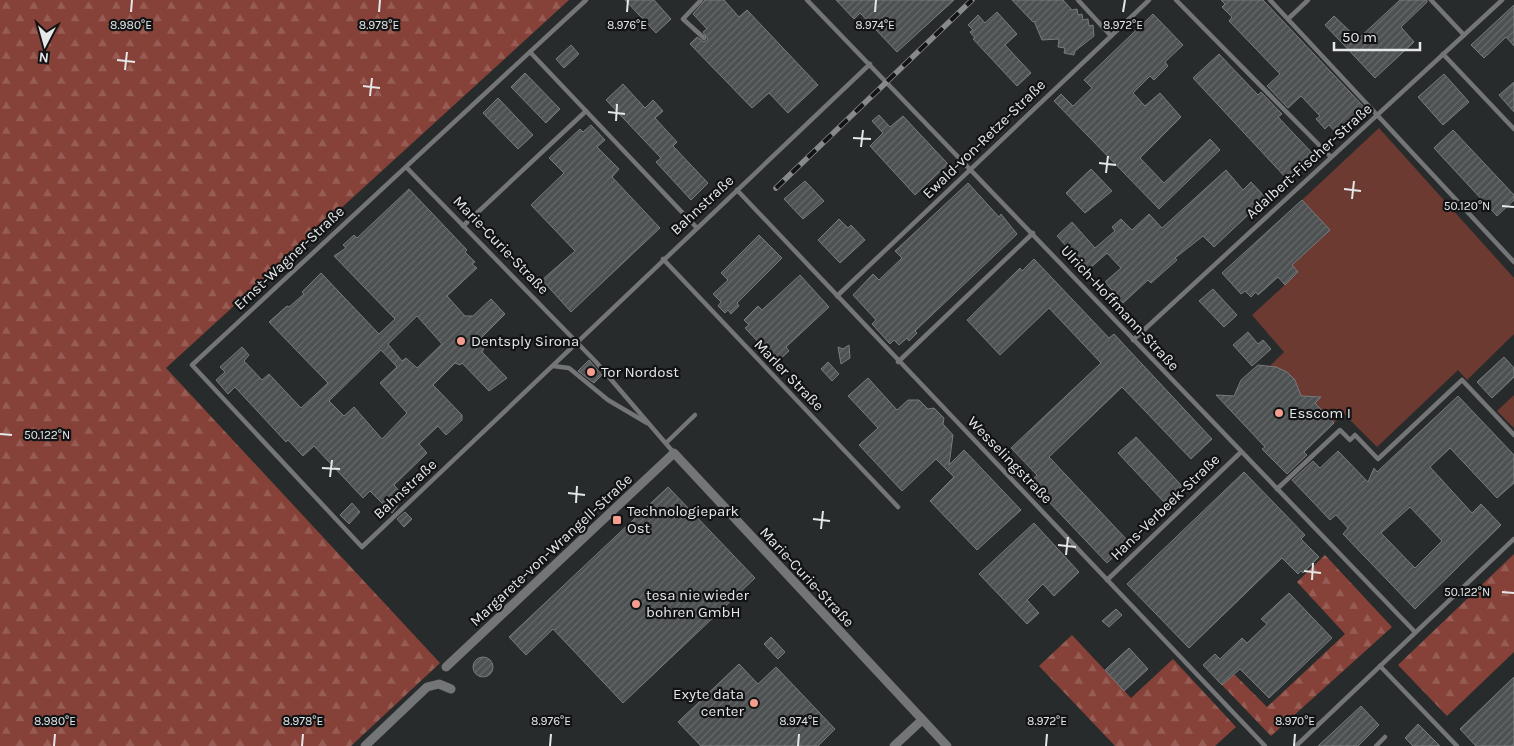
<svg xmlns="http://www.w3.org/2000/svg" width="1514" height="746" font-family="Karla,sans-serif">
	<defs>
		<pattern id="forest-firs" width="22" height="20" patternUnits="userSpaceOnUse" patternTransform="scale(1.25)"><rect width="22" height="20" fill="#864238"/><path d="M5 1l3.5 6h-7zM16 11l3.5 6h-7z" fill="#975d55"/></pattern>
		<pattern id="building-hatch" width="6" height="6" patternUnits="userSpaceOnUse" patternTransform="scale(1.25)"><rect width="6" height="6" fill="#4d5152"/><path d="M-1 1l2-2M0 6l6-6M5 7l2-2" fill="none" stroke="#666a6b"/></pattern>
	</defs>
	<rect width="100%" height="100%" fill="#282b2c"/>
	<g fill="#6d3a32">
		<path d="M1379 128 1514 278V334L1467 380 1458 370 1377 447 1344 414 1334 423 1315 403 1321 397 1300 396C1299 378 1285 368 1269 367L1284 352 1252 315 1298 273 1292 265 1330 230 1302 200Z"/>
		<path d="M1514 395V428L1497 411Z"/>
	</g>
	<g fill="url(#forest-firs)">
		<path d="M0 0H569L166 368 440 663 351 746H0Z"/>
		<path d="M1514 554V652L1447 716 1398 665Z"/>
		<path d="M1325 555 1392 627 1271 736 1222 685 1234 674 1267 707 1345 634 1297 582Z"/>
		<path d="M1072 635 1131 698 1173 659 1236 727 1215 746H1115L1039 666Z"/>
	</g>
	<g fill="url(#building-hatch)" stroke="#787c7e" fill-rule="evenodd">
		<path d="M625 0H654L671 19 656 33Z"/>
		<path d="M705 0H724L739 17 747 10 818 85 788 113 769 93 752 108 690 44 697 37 704 42 708 39 703 32 707 29 693 14Z"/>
		<path d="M836 0H954L897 52 860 13 854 19Z"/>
		<path d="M1012 0H1063L1072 10 1077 9 1078 15 1082 14 1083 20 1088 19 1089 26 1093 25 1094 36 1075 51 1074 55 1064 53 1065 48 1058 47 1059 39 1042 40 1034 21 1033 22Z"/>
		<path d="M1221 0H1263L1365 108 1337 134 1329 125 1325 129 1316 119 1320 116 1301 96 1288 108 1267 86 1280 74 1229 21 1232 17 1222 7 1225 4Z"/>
		<path d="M1400 0H1427V2L1401 27 1414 42 1375 78 1325 25 1334 16 1358 39Z"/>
		<path d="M1514 5V46L1506 37 1484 58 1471 45Z"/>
		<path d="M997 12 1017 34 1005 45 1031 73 1017 86 973 39 975 38 970 32 973 30 968 25 978 15 985 23Z"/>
		<path d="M1153 14 1183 45 1165 62 1168 66 1154 80 1150 76 1133 93 1145 106 1160 93 1181 117 1140 158 1164 183 1210 139 1220 150 1159 209 1054 101 1061 94 1073 106 1092 88 1084 80Z"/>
		<path d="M571 45 579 54 564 68 556 59Z"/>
		<path d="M1219 54 1258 95 1261 92 1282 114 1278 117 1314 155 1287 179 1193 78Z"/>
		<path d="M525 73 560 109 546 123 511 87Z"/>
		<path d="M1444 74 1469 102 1443 125 1418 97Z"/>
		<path d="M1514 82V112L1499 95Z"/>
		<path d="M623 84 645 108 653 100 663 111 655 118 677 142 673 146 708 183 691 200 656 162 661 158 606 100Z"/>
		<path d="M498 98 533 135 518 149 483 113Z"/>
		<path d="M879 115 890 127 903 116 948 164 915 195 870 146 883 133 872 121Z"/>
		<path d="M591 125 605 140 597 147 619 169 612 177 660 228 571 312 542 280 575 251 531 205 564 173 549 158 580 129 583 132Z"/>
		<path d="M1453 130 1514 195V200L1497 216 1434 148Z"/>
		<path d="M1091 169 1112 191 1085 213 1066 193Z"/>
		<path d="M1226 170 1243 190 1251 182 1266 198 1214 247 1203 236 1175 258 1177 260 1151 283 1148 280 1123 303 1105 282 1121 268 1107 253 1088 270 1057 236 1072 222 1095 248 1115 231 1112 227 1121 219 1132 230 1149 214 1162 228Z"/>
		<path d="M805 181 824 201 803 219 784 199Z"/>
		<path d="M968 183 999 217 1001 214 1017 234 915 331 917 333 909 341 907 338 899 345 894 340 890 344 872 324 876 320 853 295 873 274 879 280 902 258 895 251Z"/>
		<path d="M409 189 467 250 465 252 475 262 472 264 477 268 447 296 465 316H473L491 299 505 314 481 338 486 344 482 352 507 378 489 391 462 363 460 365 455 363 433 385 462 415V420L446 435 438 426 419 444 427 453 394 485 404 497 392 513 370 491 363 498 314 446 303 456 288 440 286 442 235 387 228 394 216 380 225 372 220 367 242 347 249 355 244 361 262 380 269 374 301 408 328 383 269 322 287 306 289 307 304 294 302 292 321 273 379 334 395 319 334 256 346 248 343 245 354 235 357 238ZM417 316 442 344 417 368 406 358 402 361 388 344ZM381 350 397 367 380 383 407 413 382 439 354 407 344 416 329 401Z"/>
		<path d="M1302 200 1330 230 1292 265 1298 272 1285 285 1278 277 1258 295 1256 292 1251 297 1245 291 1241 294 1222 273Z"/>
		<path d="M839 219 848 228 851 225 865 240 840 263 818 240Z"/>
		<path d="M759 235 782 258 737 303 739 306 731 314 728 310 725 313 718 306 721 302 713 294 728 280 721 273Z"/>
		<path d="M1034 259 1109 338 1114 334 1212 439 1191 459 1122 387 1049 457 1129 542 1107 563 1030 482 1037 475 1011 448 1101 363 1049 308 1000 355 967 320 1020 268 1022 271Z"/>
		<path d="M800 275 829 307 786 347 789 351 777 362 745 328 749 325 744 320 758 306 762 310Z"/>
		<path d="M1213 289 1237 315 1224 327 1199 301Z"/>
		<path d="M1248 332 1258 344 1263 340 1271 349 1252 366 1233 345Z"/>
		<path d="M849 345 850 358 841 364 838 347 843 349Z"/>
		<path d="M1504 357 1514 368V377L1492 398 1477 382Z"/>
		<path d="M589 360 602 375 594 383 578 371Z"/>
		<path d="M828 362 839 374 832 381 821 369Z"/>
		<path d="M1258 365 1276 367 1287 372 1295 380 1301 396 1321 397 1315 403 1334 423 1304 452 1307 455 1287 474 1262 449 1265 447 1216 395 1234 396 1241 380Z"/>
		<path d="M868 378 897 410 908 400H919L928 409 934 408 944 418 943 424 953 435 949 465 964 450 1021 510 977 550 930 501 954 477 936 459 902 491 859 445 878 428 848 396Z"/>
		<path d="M1458 396 1514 455V483L1497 498 1450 448 1430 467 1472 513 1481 504 1501 525 1415 609 1343 534 1348 528 1336 515 1330 520 1292 480 1313 461 1320 468 1338 451 1368 482 1374 468 1377 472ZM1410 507 1442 541 1415 568 1381 533Z"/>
		<path d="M1136 437 1182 486 1164 502 1118 453Z"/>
		<path d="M1244 472 1305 535 1301 539 1319 557 1303 573 1301 571 1298 574 1282 558 1189 648 1127 584Z"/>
		<path d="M668 487 755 578 623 703 553 629 526 655 509 637Z"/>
		<path d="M352 503 360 512 349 524 340 515Z"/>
		<path d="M405 512 412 519 404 527 397 519Z"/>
		<path d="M1034 523 1079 572 1054 596 1043 584 1027 600 1039 613 1027 624 979 574Z"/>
		<path d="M1289 593 1332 638 1269 698 1240 669 1222 685 1203 665 1215 654 1220 659 1242 638 1247 643 1267 624 1261 619Z"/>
		<path d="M1116 609 1122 615 1109 627 1102 621Z"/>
		<path d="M771 637 785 652 778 659 764 644Z"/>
		<path d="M1129 648 1148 669 1124 691 1105 670Z"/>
		<circle cx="483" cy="667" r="10"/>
		<path d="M739 664 758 684 776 667 835 729 818 746H701L678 722Z"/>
		<path d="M1514 677V746H1476L1460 729Z"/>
		<path d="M1361 706 1379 725 1358 746H1318Z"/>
		<path d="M1418 724 1440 746H1413L1405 738Z"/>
	</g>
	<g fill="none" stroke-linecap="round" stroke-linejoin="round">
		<g stroke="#737576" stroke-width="4.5">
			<path d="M586 0 192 365 362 547 870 64"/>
			<path d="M701 0 683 19 704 38"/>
			<path d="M807 0 1415 632"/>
			<path d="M1078 0 1111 36"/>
			<path d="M1176 0 1331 157"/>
			<path d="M1270 0 1514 262"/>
			<path d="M1431 0 1464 35"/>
			<path d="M1288 19 1308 0"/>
			<path d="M530 52 697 228"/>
			<path d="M1443 54 1514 129"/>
			<path d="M406 167 596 362 674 453"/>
			<path d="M737 190 1265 746"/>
			<path d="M463 226 586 111"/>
			<path d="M663 259 898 507"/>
			<path d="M837 296 1149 0"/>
			<path d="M1133 340 1502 0"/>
			<path d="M898 362 1033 233"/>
			<path d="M553 366 569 368 608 400 647 423"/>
			<path d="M666 443 695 415"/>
			<path d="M1277 489 1340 430 1350 440 1355 435 1378 459 1462 380 1514 435"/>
			<path d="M1107 580 1241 452"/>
			<path d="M1380 666 1457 746"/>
			<path d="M1296 746 1514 539"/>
			<path d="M1376 746 1385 737"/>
		</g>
		<g stroke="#737576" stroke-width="9">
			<path d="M446 667 674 453 947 746"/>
			<path d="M365 746 427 687 439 684 451 689"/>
			<path d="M894 746 922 720"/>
		</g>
		<defs>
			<path id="rail" d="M776 188 972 0"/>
		</defs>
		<use href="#rail" stroke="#87898a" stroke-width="5.5"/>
		<use href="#rail" stroke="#121314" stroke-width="4" stroke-dasharray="11" stroke-linecap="butt"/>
	</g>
	<path fill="none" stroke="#e5e7e8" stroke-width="2" d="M131 12 132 0M379 12 380 0M627 12 628 0M875 12 876 0M1123 12 1125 0M117 60 135 62M125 70 127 52M363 86 380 88M370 96 372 78M608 112 625 114M616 121 617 104M853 138 871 139M861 147 863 130M1099 163 1116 165M1106 173 1108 156M1344 189 1361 191M1352 199 1354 181M1502 206 1514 207M0 434 12 435M322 468 340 469M330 477 332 460M568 493 585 495M576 503 577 486M813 519 830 521M821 529 823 511M1058 545 1076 547M1066 555 1068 537M1304 571 1321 573M1312 580 1313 563M1502 592 1514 593M54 746 55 734M302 746 303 734M550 746 551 734M798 746 799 734M1046 746 1047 734M1294 746 1295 734"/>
	<g fill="#f59d8f" stroke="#121314" stroke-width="2">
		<circle cx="461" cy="341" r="5"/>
		<circle cx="591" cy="372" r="5"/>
		<circle cx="1279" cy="413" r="5"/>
		<rect x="612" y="515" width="10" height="10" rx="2.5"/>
		<circle cx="636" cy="604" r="5"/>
		<circle cx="754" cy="703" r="5"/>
	</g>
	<g text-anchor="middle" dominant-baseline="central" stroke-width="4.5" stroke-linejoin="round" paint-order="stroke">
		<g font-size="15" fill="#e5e7e8" stroke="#121314">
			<text transform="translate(984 139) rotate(-44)">Ewald-von-Retze-Straße</text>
			<text transform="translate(1309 161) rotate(-42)">Adalbert-Fischer-Straße</text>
			<text transform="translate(702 205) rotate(-43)">Bahnstraße</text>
			<text transform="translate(501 245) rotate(46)">Marie-Curie-Straße</text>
			<text transform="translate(289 258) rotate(-43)">Ernst-Wagner-Straße</text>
			<text transform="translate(1120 308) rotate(47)">Ulrich-Hoffmann-Straße</text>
			<text transform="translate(789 375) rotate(46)">Marler Straße</text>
			<text transform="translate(1010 460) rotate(46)">Wesselingstraße</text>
			<text transform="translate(405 489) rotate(-43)">Bahnstraße</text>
			<text transform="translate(1165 507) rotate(-44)">Hans-Verbeek-Straße</text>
			<text transform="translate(551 550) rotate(-43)">Margarete-von-Wrangell-Straße</text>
			<text transform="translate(807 577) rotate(47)">Marie-Curie-Straße</text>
		</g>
		<g font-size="15" fill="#e5e7e8" stroke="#121314" text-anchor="start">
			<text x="471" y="341">Dentsply Sirona</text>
			<text x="601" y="372">Tor Nordost</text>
			<text x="1289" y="413">Esscom I</text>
			<text x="627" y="511">Technologiepark<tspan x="627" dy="17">Ost</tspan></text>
			<text x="646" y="595">tesa nie wieder<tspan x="646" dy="17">bohren GmbH</tspan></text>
			<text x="744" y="694" text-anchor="end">Exyte data<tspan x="744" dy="17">center</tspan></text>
		</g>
	</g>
	<g font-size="12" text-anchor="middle" fill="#e5e7e8" stroke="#121314" stroke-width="4.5" stroke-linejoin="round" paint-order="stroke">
		<text x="131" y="29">8.980°E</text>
		<text x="379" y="29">8.978°E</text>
		<text x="627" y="29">8.976°E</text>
		<text x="875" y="29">8.974°E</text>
		<text x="1123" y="29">8.972°E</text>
		<text x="1467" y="210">50.120°N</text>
		<text x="47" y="439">50.122°N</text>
		<text x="1467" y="596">50.122°N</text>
		<text x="55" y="725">8.980°E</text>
		<text x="303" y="725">8.978°E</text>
		<text x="551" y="725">8.976°E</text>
		<text x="799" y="725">8.974°E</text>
		<text x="1047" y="725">8.972°E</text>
		<text x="1295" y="725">8.970°E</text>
	</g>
	<g transform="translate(45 45) rotate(186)" stroke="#121314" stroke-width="4" paint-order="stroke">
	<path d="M0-4L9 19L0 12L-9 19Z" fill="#e5e7e8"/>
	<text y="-8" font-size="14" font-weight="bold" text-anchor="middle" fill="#e5e7e8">N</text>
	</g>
	<path d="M1334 42v8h86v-8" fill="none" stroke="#e5e7e8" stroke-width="2.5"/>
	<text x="1342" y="42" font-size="15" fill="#e5e7e8" stroke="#121314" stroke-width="4" paint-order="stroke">50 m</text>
</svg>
